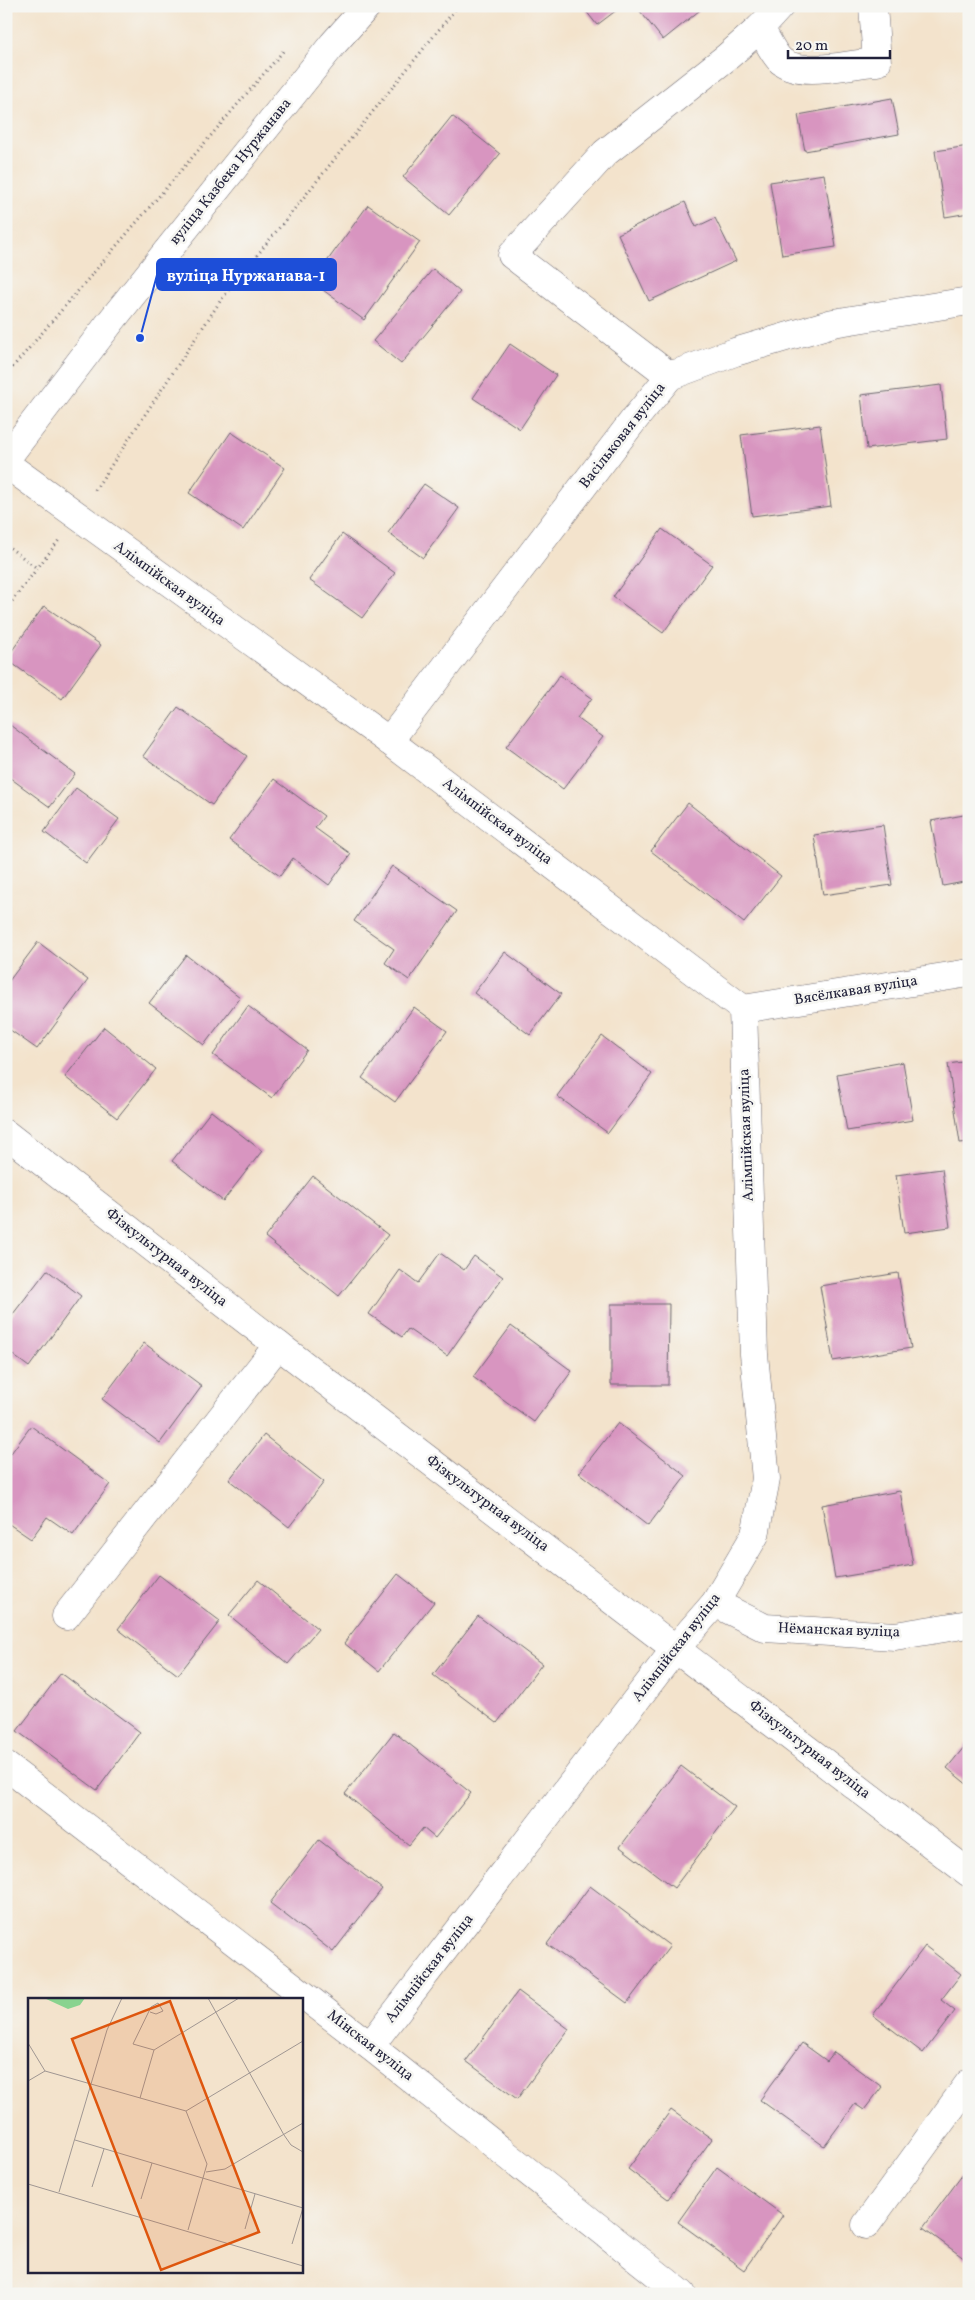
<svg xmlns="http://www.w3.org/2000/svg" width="975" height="2300" font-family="Vollkorn,serif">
	<rect width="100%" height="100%" fill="#f6f6f2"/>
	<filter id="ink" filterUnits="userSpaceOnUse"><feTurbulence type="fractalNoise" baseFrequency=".02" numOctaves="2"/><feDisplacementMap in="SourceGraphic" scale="10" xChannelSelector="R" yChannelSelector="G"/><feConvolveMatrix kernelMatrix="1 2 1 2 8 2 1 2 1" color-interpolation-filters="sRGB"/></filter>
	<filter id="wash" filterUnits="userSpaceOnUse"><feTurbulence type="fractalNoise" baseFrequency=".0096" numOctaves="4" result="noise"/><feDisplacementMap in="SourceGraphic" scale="20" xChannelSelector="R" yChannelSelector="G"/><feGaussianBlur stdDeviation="1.12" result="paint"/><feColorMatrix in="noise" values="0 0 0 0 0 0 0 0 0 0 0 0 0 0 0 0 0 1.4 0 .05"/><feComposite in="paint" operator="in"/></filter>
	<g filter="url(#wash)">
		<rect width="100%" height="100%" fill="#f3e3cc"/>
		<g id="blocks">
			<g fill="#d895c0">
				<path d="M582 6H622L597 25Z"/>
				<path d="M636 6H705L663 40Z"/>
				<path d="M892 98 899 134 805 151 798 115Z"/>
				<path d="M452 116 500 154 449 215 403 177Z"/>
				<path d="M969 146V213L945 217 935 151Z"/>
				<path d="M824 174 836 247 782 255 770 182Z"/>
				<path d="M685 202 696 227 715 218 736 261 649 301 618 234Z"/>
				<path d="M368 205 420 242 364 320 312 282Z"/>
				<path d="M433 269 460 292 401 364 373 341Z"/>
				<path d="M510 344 556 375 520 429 473 398Z"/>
				<path d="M941 385 947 439 867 449 861 395Z"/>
				<path d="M820 425 831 506 752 516 741 435Z"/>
				<path d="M231 432 285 468 243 530 189 493Z"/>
				<path d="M424 484 459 508 423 558 388 533Z"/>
				<path d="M662 529 712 565 663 633 613 597Z"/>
				<path d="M342 534 395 573 362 618 309 580Z"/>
				<path d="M44 606 101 645 62 699 6 659Z"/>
				<path d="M560 675 592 698 577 718 603 737 563 789 506 747Z"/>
				<path d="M178 707 247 756 212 805 143 756Z"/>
				<path d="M6 722 75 774 50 807 6 775Z"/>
				<path d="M274 779 324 816 315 828 351 854 329 885 293 858 280 876 229 840Z"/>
				<path d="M76 788 119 819 86 863 44 832Z"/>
				<path d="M688 803 781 876 744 923 651 851Z"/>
				<path d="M969 814V881L943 886 931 821Z"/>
				<path d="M883 825 892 885 823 895 814 835Z"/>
				<path d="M392 866 457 911 409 980 385 963 394 949 354 921Z"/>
				<path d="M38 942 88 980 37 1049 6 1027V985Z"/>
				<path d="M505 952 561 994 530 1035 474 993Z"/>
				<path d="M186 955 240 997 204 1045 149 1003Z"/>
				<path d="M248 1006 307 1050 272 1098 213 1055Z"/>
				<path d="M414 1007 447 1031 395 1102 362 1078Z"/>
				<path d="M104 1027 156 1069 117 1118 65 1077Z"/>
				<path d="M602 1036 652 1074 608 1133 557 1096Z"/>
				<path d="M969 1061V1142L960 1143 948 1064Z"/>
				<path d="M903 1062 913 1120 847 1131 837 1074Z"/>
				<path d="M211 1111 262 1151 223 1201 172 1161Z"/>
				<path d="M942 1169 950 1227 904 1233 896 1175Z"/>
				<path d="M313 1176 388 1235 339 1296 265 1237Z"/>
				<path d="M440 1253 464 1270 474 1256 503 1277 447 1356 408 1329 402 1337 369 1314 400 1270 418 1283Z"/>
				<path d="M47 1270 81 1296 29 1367 6 1350V1323Z"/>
				<path d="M898 1273 911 1348 833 1361 820 1286Z"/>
				<path d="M611 1304H669L668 1385H611Z"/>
				<path d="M511 1326 572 1371 534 1422 473 1377Z"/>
				<path d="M144 1343 202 1386 160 1443 102 1399Z"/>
				<path d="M618 1423 686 1476 648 1526 579 1473Z"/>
				<path d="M31 1426 110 1484 73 1535 47 1517 31 1539 6 1522V1460Z"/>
				<path d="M264 1435 324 1482 289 1527 229 1480Z"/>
				<path d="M900 1491 913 1565 835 1578 822 1505Z"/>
				<path d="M398 1574 434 1602 379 1671 344 1643Z"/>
				<path d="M159 1575 220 1621 178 1675 118 1629Z"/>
				<path d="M258 1580 318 1629 288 1664 229 1615Z"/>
				<path d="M478 1616 542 1664 497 1723 433 1675Z"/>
				<path d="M61 1673 140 1732 97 1790 17 1731Z"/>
				<path d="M394 1732 471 1793 435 1838 423 1828 409 1845 345 1794Z"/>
				<path d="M969 1741V1786L947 1768Z"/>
				<path d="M681 1766 735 1807 674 1888 620 1847Z"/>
				<path d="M319 1840 382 1889 333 1952 270 1903Z"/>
				<path d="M590 1886 670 1946 627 2003 547 1944Z"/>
				<path d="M925 1946 961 1974 941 2000 955 2011 923 2053 873 2015Z"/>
				<path d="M518 1991 569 2029 517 2099 466 2061Z"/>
				<path d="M802 2043 827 2061 834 2052 882 2087 864 2110 855 2104 824 2146 760 2100Z"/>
				<path d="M671 2110 712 2139 668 2199 628 2169Z"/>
				<path d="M969 2166V2262L923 2228Z"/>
				<path d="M717 2167 783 2215 744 2270 678 2222Z"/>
			</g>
		</g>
	</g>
	<g filter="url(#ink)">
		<use href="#blocks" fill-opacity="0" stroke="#6b666e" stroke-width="1"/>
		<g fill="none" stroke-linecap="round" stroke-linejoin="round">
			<defs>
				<g id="minor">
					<path d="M760 28C766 37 773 54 781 61 803 78 850 63 877 62L873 6"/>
					<path d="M670 376 512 255 605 153 727 57 760 28 780 6"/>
					<path d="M6 459 112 320 333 44 367 6"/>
					<path d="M6 464 389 741 743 1009 754 1354 766 1479 755 1535 715 1603 676 1648 370 2046"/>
					<path d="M389 741 633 421 670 376 735 352 833 323 969 301"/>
					<path d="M743 1009 969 973"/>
					<path d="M6 1134 278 1345 969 1873"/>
					<path d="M715 1603 765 1628 895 1636 969 1624"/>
					<path d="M66 1616 278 1345"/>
					<path d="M6 1766 370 2046 682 2294"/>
					<path d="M866 2225 969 2083"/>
				</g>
			</defs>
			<use href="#minor" stroke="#6b666e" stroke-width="29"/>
			<g stroke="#6b666e" stroke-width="3" stroke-dasharray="1 4" stroke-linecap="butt">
				<path d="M6 375 285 49"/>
				<path d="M95 490 221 300 458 6"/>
				<path d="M6 545 37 568"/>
				<path d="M6 609 59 540"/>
			</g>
			<use href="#minor" stroke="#fff" stroke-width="28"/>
		</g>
	</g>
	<g text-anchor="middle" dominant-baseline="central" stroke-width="5" stroke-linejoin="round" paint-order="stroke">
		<g font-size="15" fill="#22223b" stroke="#f6f6f2">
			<text transform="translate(231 172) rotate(-51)">вуліца Казбека Нуржанава</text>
			<text transform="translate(623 436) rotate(-52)">Васільковая вуліца</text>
			<text transform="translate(169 584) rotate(36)">Алімпійская вуліца</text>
			<text transform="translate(497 822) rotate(37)">Алімпійская вуліца</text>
			<text transform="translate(856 991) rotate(-9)">Вясёлкавая вуліца</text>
			<text transform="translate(747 1135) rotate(-92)">Алімпійская вуліца</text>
			<text transform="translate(166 1258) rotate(38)">Фізкультурная вуліца</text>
			<text transform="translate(487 1504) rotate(37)">Фізкультурная вуліца</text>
			<text transform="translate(839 1631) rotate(2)">Нёманская вуліца</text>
			<text transform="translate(677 1648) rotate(-52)">Алімпійская вуліца</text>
			<text transform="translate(809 1750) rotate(38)">Фізкультурная вуліца</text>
			<text transform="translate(430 1969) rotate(-52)">Алімпійская вуліца</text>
			<text transform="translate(370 2046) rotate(38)">Мінская вуліца</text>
		</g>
	</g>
	<g transform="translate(28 1998)">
		<rect width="275" height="275" fill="#f3e3cc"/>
		<path d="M16 0H57L52 7 40 11Z" fill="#89d38f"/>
		<path fill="none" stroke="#9f9692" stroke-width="1" d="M180 0 256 137 263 147 275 154M122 14 128 16 135 13 130 5 123 9 105 46 126 52M0 45 17 73M0 83 17 73 158 113 179 166 160 232M112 100 126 52 211 0M158 113 275 43M47 142 275 210M178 174 197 171 275 125M0 186 275 268M64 189 76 151M31 194 79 32 94 0M113 201 124 165M217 231 227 196M264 246 275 210"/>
		<path fill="#de560e" fill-opacity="0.15" stroke="#de560e" stroke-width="2.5" d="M142 3 231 234 133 272 44 41Z"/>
		<rect width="275" height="275" fill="none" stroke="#22223b" stroke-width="2.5"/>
	</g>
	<path fill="none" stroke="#1d4ed8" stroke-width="2" d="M140 338L157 275"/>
	<circle fill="#1d4ed8" stroke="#f6f6f2" stroke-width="2" cx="140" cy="338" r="5"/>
	<rect fill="#1d4ed8" stroke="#1d4ed8" stroke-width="2" x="157" y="259" width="179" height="31" rx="5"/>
	<g font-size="16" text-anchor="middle" font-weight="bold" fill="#fff">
		<text x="246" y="281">вуліца Нуржанава-1</text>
	</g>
	<rect width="975" height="2300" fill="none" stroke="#f6f6f2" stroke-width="25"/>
	<path d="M788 50v8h102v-8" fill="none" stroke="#22223b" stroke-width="2.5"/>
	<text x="795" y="50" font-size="15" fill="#22223b" stroke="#f6f6f2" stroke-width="4" paint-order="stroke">20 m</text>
</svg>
